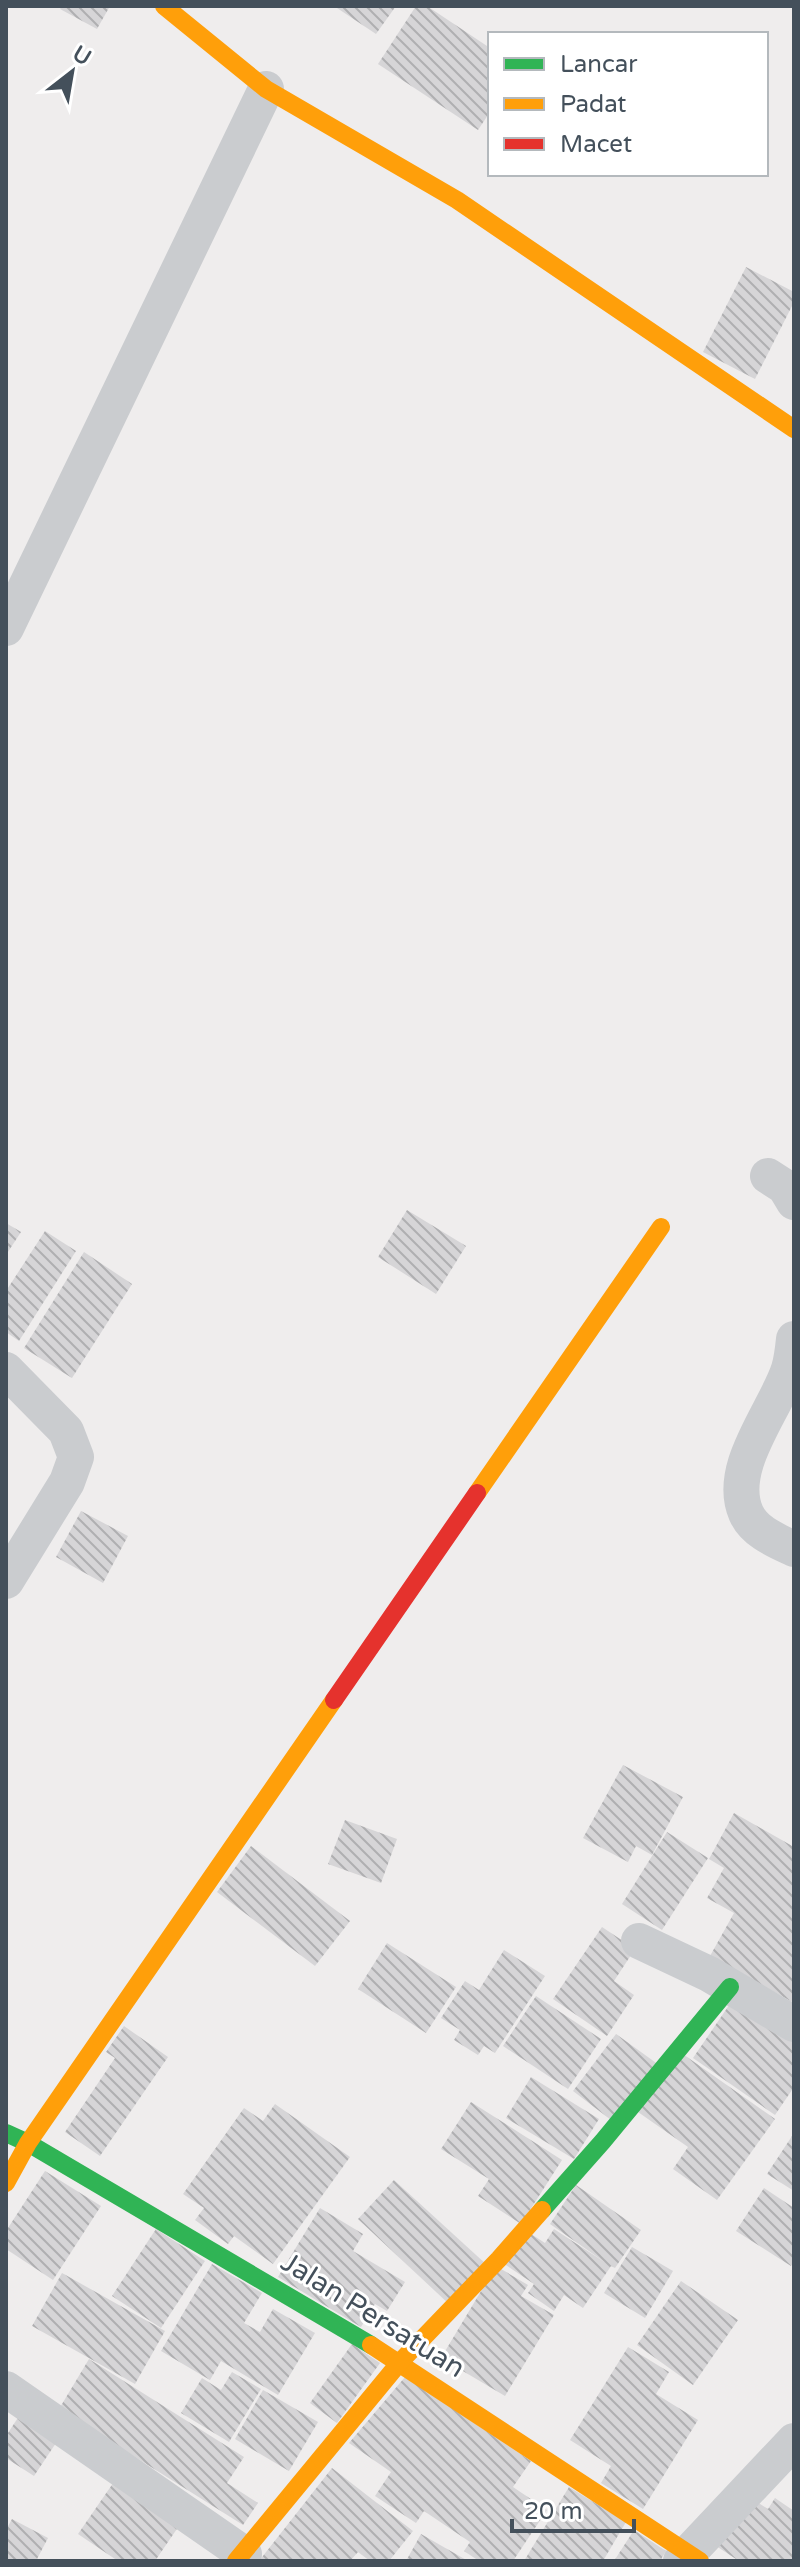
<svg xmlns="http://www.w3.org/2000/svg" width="800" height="2567" font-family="'Varela Round',sans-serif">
	<defs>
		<pattern id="building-back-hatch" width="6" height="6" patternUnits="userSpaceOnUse" patternTransform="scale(2)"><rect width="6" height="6" fill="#d6d5d7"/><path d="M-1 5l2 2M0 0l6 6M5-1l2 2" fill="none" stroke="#afafb1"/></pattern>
	</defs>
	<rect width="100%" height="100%" fill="#efeded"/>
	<g fill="url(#building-back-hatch)">
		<path d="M62 6H110L97 29 60 9Z"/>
		<path d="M334 6H396L376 34Z"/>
		<path d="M416 6H427L490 48V112L478 130 378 64Z"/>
		<path d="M746 267 794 292V302L755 379 703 352Z"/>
		<path d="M407 1210 466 1246 436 1294 378 1257Z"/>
		<path d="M6 1223 21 1232 6 1255Z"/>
		<path d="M45 1231 76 1251 19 1341 6 1332V1291Z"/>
		<path d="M84 1252 132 1284 72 1378 24 1348Z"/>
		<path d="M81 1511 128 1536 103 1583 56 1557Z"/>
		<path d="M623 1765 683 1797 652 1855 636 1846 628 1862 583 1838Z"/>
		<path d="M734 1813 794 1847V2003L710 1956 734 1913 707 1898 724 1868 709 1859Z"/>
		<path d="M345 1820 397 1839 381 1883 328 1864Z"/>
		<path d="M667 1832 708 1858 662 1930 622 1904Z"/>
		<path d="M251 1846 350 1921 315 1966 217 1892Z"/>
		<path d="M602 1927 635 1949 614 1981 634 1995 607 2036 553 1999Z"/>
		<path d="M387 1943 456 1987 426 2033 358 1989Z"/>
		<path d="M504 1950 545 1976 495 2053 484 2046 478 2055 454 2040 460 2030 441 2018 465 1981 479 1990Z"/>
		<path d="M736 1995 794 2036V2087L775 2115 693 2058Z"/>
		<path d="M536 1996 601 2039 568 2089 503 2046Z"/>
		<path d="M124 2026 168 2057 100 2156 65 2132 115 2058 106 2052Z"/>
		<path d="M616 2034 659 2065 615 2123 573 2091Z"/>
		<path d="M680 2052 775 2119 717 2200 673 2169 688 2147 638 2112Z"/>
		<path d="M531 2077 599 2119 574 2159 506 2118Z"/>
		<path d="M471 2102 562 2160 521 2224 478 2196 489 2179 441 2149Z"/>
		<path d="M275 2104 350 2157 273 2264 234 2236 228 2244 195 2220 204 2208 183 2194 244 2108 263 2121Z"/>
		<path d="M794 2133V2191L767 2174Z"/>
		<path d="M45 2171 101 2206 53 2280 6 2249V2231Z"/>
		<path d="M394 2180 487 2265 450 2305 358 2219Z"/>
		<path d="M576 2185 641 2230 615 2268 611 2266 583 2308 564 2295 554 2311 528 2293 534 2284 503 2263 525 2230 545 2243 554 2229 606 2263 550 2224Z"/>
		<path d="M764 2188 794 2208V2261L791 2266 736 2231Z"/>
		<path d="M320 2208 363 2234 353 2251 405 2282 387 2311 375 2304 361 2327 278 2277Z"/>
		<path d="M156 2229 205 2261 161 2328 112 2296Z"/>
		<path d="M632 2247 673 2271 645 2318 604 2293Z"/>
		<path d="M212 2264 262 2293 244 2323 260 2332 273 2309 315 2333 278 2395 221 2361 210 2380 161 2351Z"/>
		<path d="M496 2266 528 2285 521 2296 554 2315 505 2396 441 2358Z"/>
		<path d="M62 2273 165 2331 135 2384 32 2326Z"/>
		<path d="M681 2281 738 2320 693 2385 637 2345Z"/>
		<path d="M352 2344 380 2363 337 2423 310 2403Z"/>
		<path d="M628 2347 669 2372 656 2394 698 2420 643 2509 601 2483 611 2466 570 2440Z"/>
		<path d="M89 2359 244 2457 227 2483 258 2503 243 2525 59 2409Z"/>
		<path d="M232 2372 261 2389 229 2442 181 2413 202 2378 221 2390Z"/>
		<path d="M405 2377 531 2461 513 2487 547 2510 513 2561H479L464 2551 470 2542 424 2511 416 2523 375 2496 391 2472 349 2443Z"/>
		<path d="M263 2390 318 2422 289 2471 235 2439Z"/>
		<path d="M25 2407 64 2431 34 2476 6 2458V2436Z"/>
		<path d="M332 2468 413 2531 389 2561H370L358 2552 350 2561H259Z"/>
		<path d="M118 2476 183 2520 155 2561H118L78 2534Z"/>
		<path d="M569 2487 626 2522 603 2561H524Z"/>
		<path d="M746 2495 768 2509 775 2498 794 2511V2561H739L713 2544Z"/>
		<path d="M12 2519 48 2538 36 2561H6V2530Z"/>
		<path d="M634 2530 666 2551 660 2561H614Z"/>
		<path d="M421 2534 468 2561H406Z"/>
	</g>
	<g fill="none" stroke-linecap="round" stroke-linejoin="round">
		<g stroke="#cacccf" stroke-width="36">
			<path d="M6 628 266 89"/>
			<path d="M768 1176 785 1187 794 1202"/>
			<path d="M794 1339C793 1349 792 1359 789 1369 776 1410 726 1467 746 1513 754 1532 777 1541 794 1549"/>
			<path d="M6 1370 66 1431 76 1457 67 1482 6 1581"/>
			<path d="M639 1941 709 1974 794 2024"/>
			<path d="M6 2389 244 2554"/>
			<path d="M681 2561 794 2441"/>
		</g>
		<g stroke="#30b455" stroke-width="18">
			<path d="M6 2133 28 2143 371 2345"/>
			<path d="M542 2210 603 2141 730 1987"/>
		</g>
		<g stroke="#ff9f0a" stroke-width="18">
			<path d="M164 6 266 89 457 200 794 429"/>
			<path d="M477 1493 661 1227"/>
			<path d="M6 2183 28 2143 334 1700"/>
			<path d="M371 2345 700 2561"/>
			<path d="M236 2561 400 2362 499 2259 542 2210"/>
		</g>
		<path stroke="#e5322d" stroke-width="18" d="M334 1700 477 1493"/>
	</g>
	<g text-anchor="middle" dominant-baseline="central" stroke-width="6" stroke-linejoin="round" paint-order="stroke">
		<g font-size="28" fill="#44505b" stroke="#fff">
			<text transform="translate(373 2315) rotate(32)">Jalan Persatuan</text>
		</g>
	</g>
	<rect width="800" height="2567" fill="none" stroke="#44505b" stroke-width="16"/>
	<rect x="488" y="32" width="280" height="144" fill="#ffffff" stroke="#b4b9bd" stroke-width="2"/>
	<rect x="504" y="58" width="40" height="12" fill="#30b455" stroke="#b4b9bd" stroke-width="2"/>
	<text x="560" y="72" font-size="24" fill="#44505b">Lancar</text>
	<rect x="504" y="98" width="40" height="12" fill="#ff9f0a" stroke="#b4b9bd" stroke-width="2"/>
	<text x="560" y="112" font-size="24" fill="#44505b">Padat</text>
	<rect x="504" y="138" width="40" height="12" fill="#e5322d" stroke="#b4b9bd" stroke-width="2"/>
	<text x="560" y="152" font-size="24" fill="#44505b">Macet</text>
	<g transform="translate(72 72) rotate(31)" stroke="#ffffff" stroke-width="6" paint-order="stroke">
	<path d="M0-6L14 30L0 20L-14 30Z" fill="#44505b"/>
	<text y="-12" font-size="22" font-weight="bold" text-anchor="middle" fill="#44505b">U</text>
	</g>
	<path d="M512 2519v12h122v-12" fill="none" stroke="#44505b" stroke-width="4"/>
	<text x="524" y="2519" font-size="24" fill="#44505b" stroke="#ffffff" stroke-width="6" paint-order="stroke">20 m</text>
</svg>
